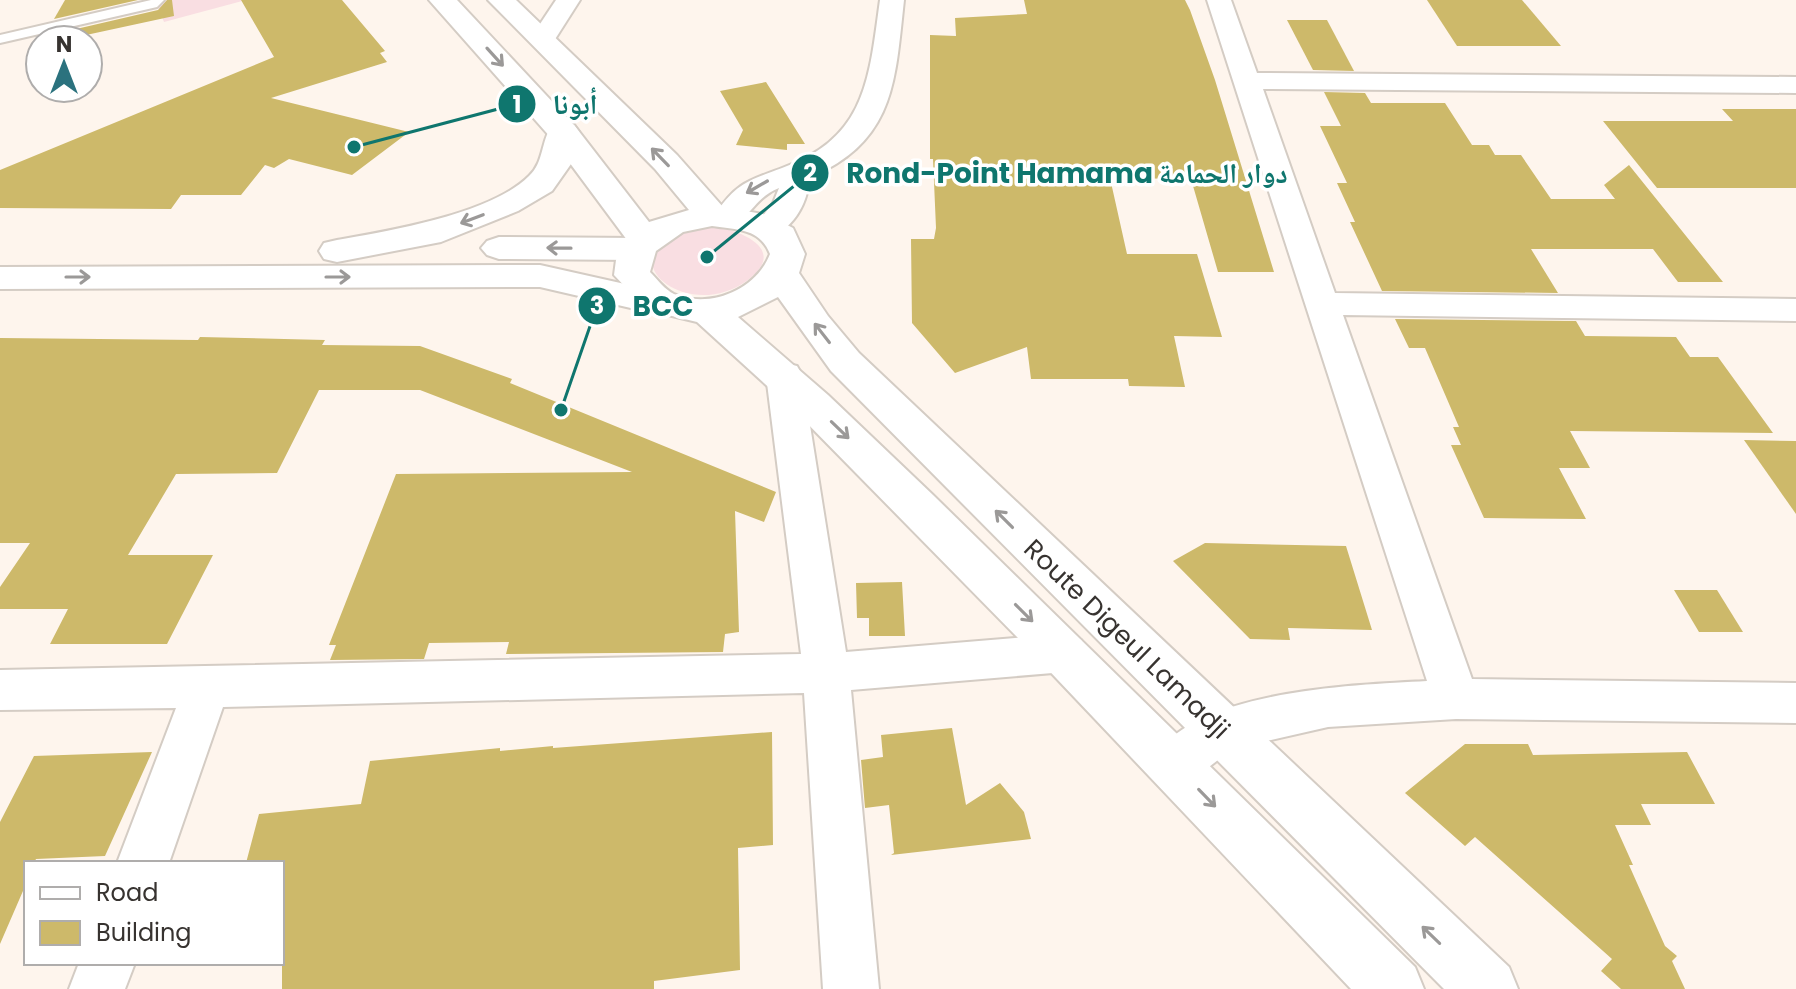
<svg xmlns="http://www.w3.org/2000/svg" width="1796" height="989" font-family="Poppins,'Noto Naskh Arabic',sans-serif">
	<rect width="100%" height="100%" fill="#fef5ed"/>
	<g fill="#f9dee2">
		<path d="M167 0H246L164 22 158 7Z"/>
		<path d="M713 227C742 230 788 250 748 280 680 330 590 241 713 227Z"/>
	</g>
	<g fill="#cdb96a">
		<path d="M65 0H138L54 19Z"/>
		<path d="M167 0H172L174 16 63 40H44L46 36 158 10Z"/>
		<path d="M241 0H342L385 51 380 53 387 62 271 98 409 132 352 175 289 159 274 168 265 165 241 195H181L171 209 0 208V170L274 57Z"/>
		<path d="M1024 0H1185L1190 10 1215 80 1274 272H1218L1191 179 1110 178 1127 254H1197L1222 337 1174 336 1185 387 1129 386 1128 379H1031L1027 347 955 373 912 323 911 239H934L936 228 933 159H930V35L956 36 955 18 1027 14Z"/>
		<path d="M1427 0H1522L1561 46H1457Z"/>
		<path d="M1287 20H1327L1354 71 1313 70Z"/>
		<path d="M766 82 805 144H787V150L736 145 743 130 720 91Z"/>
		<path d="M1324 92 1365 93 1371 103H1445L1472 145H1489L1495 155H1521L1551 199H1615L1604 185 1629 165 1723 282H1678L1653 249H1531L1558 293 1382 291 1350 222H1355L1337 183H1347L1320 126H1341Z"/>
		<path d="M1722 109H1796V188H1657L1603 121H1733Z"/>
		<path d="M1395 319 1576 321 1585 336 1676 337 1690 357H1718L1773 433 1570 431 1590 468H1559L1586 519 1484 518 1451 445H1461L1453 427H1459L1425 348H1409Z"/>
		<path d="M200 337 325 340 322 345 420 346 512 379 510 383 776 492 764 522 735 511 739 632 725 634 723 652 506 654 509 642 429 643 424 659 330 660 336 645H329L396 474 632 472 420 390H319L277 473 176 474 128 555H213L167 644H50L68 609H0V587L30 543H0V338L198 340Z"/>
		<path d="M1744 440 1796 441V514Z"/>
		<path d="M1205 543 1346 546 1372 630 1288 628 1290 640 1250 639 1173 561Z"/>
		<path d="M902 582 905 636H869V618H857L856 583Z"/>
		<path d="M1674 590H1717L1743 632H1699Z"/>
		<path d="M952 728 966 805 1000 783 1024 812 1031 839 891 855 894 853 889 805 865 808 861 760 883 757 881 735Z"/>
		<path d="M772 732 773 845 738 848 740 970 654 981V989H282V863H246L259 814 361 804 370 761 500 748V751L553 746V748Z"/>
		<path d="M1465 744H1528L1533 755 1687 752 1715 804H1641L1651 825H1615L1633 865H1629L1665 946 1677 956 1672 961 1685 989H1621L1601 971 1612 959 1475 837 1465 846 1405 793Z"/>
		<path d="M152 752 105 856 36 859 34 863H26V884L0 944V822L34 756Z"/>
	</g>
	<g fill="none" stroke-linecap="round" stroke-linejoin="round">
		<defs>
			<path id="service" d="M164 0 157 7 0 43V35L151 0Z"/>
			<g id="minor">
				<path d="M556 0H580L552 44H534L530 39Z"/>
				<path d="M880 0H904C895 83 895 141 809 178 809 205 786 242 758 235L753 228 773 203 779 188C750 199 748 230 719 223L714 216C736 183 747 181 782 168 867 138 869 78 880 0Z"/>
				<path d="M1207 0H1231L1257 73 1796 77V93L1263 89 1335 293 1796 299V321L1343 315 1472 679 1796 683V723L1456 719 1328 727 1232 749 1191 781 1174 787 1157 781 1150 765C1184 690 1354 685 1427 681Z"/>
				<path d="M784 363 797 366 802 375 846 652 1065 634 1081 640 1088 653 1081 666 1065 672 851 690 879 989H823L804 693 223 707 169 863H117L176 708 0 710V670L801 654 766 375 771 366Z"/>
				<path d="M79 963H135L125 989H69Z"/>
			</g>
			<path id="secondary" d="M429 0H457L574 125 649 222 689 210 655 169 488 0H516L677 155 723 207 768 215 793 228 805 254 799 273 828 316 859 353 1509 967 1518 989H1444L831 371 778 297 738 317 828 395 933 495 1415 967 1424 989H1351L1020 640 799 415 697 322 647 310 614 275 616 260 627 240 552 139ZM712 226C737 230 760 228 770 254 756 290 710 309 674 294 665 290 657 279 650 272L656 251 683 232Z"/>
			<g id="primary">
				<path d="M563 123 574 125 579 132 571 164 552 191 518 211 441 242 337 262 324 259 319 251 324 243 337 240C389 231 491 214 529 176 544 162 541 141 552 125Z"/>
				<path d="M499 237 637 238 649 242 655 249 649 256 637 260 499 259 487 255 481 248 487 241Z"/>
				<path d="M540 265 674 295 680 303 674 311 661 315 540 287 0 289V267Z"/>
			</g>
		</defs>
		<use href="#service" stroke="#d4ccc4" stroke-width="4"/>
		<use href="#minor" stroke="#d4ccc4" stroke-width="4"/>
		<use href="#secondary" stroke="#d4ccc4" stroke-width="4"/>
		<use href="#primary" stroke="#d4ccc4" stroke-width="4"/>
		<use href="#service" fill="#fff" fill-rule="evenodd"/>
		<use href="#minor" fill="#fff" fill-rule="evenodd"/>
		<use href="#secondary" fill="#fff" fill-rule="evenodd"/>
		<use href="#primary" fill="#fff" fill-rule="evenodd"/>
	</g>
	<defs><path id="oneway-shaft" d="M-6 0H5M1.5-3L5.5 0L1.5 3" fill="none" stroke-width="1.6" stroke-linecap="round" stroke-linejoin="round" transform="scale(2)"/></defs>
	<g stroke="#9b9998">
		<use href="#oneway-shaft" transform="translate(495 57) rotate(48)"/>
		<use href="#oneway-shaft" transform="translate(660 157) rotate(-134)"/>
		<use href="#oneway-shaft" transform="translate(757 187) rotate(150)"/>
		<use href="#oneway-shaft" transform="translate(472 219) rotate(159)"/>
		<use href="#oneway-shaft" transform="translate(559 248) rotate(-179)"/>
		<use href="#oneway-shaft" transform="translate(78 277)"/>
		<use href="#oneway-shaft" transform="translate(338 277)"/>
		<use href="#oneway-shaft" transform="translate(822 333) rotate(-128)"/>
		<use href="#oneway-shaft" transform="translate(840 430) rotate(44)"/>
		<use href="#oneway-shaft" transform="translate(1004 519) rotate(-135)"/>
		<use href="#oneway-shaft" transform="translate(1024 613) rotate(45)"/>
		<use href="#oneway-shaft" transform="translate(1207 798) rotate(46)"/>
		<use href="#oneway-shaft" transform="translate(1431 935) rotate(-136)"/>
	</g>
	<g text-anchor="middle" dominant-baseline="central" stroke-width="7" stroke-linejoin="round" paint-order="stroke">
		<g font-size="26" fill="#373330" stroke="#fff">
			<text transform="translate(1127 639) rotate(44)">Route Digeul Lamadji</text>
		</g>
	</g>
	<path fill="none" stroke="#0f766e" stroke-width="3" d="M354 147L517 104M707 257L810 173M561 410L597 306"/>
	<g fill="#0f766e" stroke="#fff" stroke-width="3">
		<circle cx="354" cy="147" r="8"/>
		<circle cx="707" cy="257" r="8"/>
		<circle cx="561" cy="410" r="8"/>
		<circle cx="517" cy="104" r="20"/>
		<circle cx="810" cy="173" r="20"/>
		<circle cx="597" cy="306" r="20"/>
	</g>
	<g font-size="24" text-anchor="middle" font-weight="bold" fill="#fff">
		<text x="517" y="113">1</text>
		<text x="810" y="181">2</text>
		<text x="597" y="314">3</text>
	</g>
	<g font-size="28" text-anchor="middle" font-weight="bold" fill="#0f766e" stroke="#fff" stroke-width="7" stroke-linejoin="round" paint-order="stroke">
		<text x="575" y="114">أبونا</text>
		<text x="1067" y="183">Rond-Point Hamama دوار الحمامة</text>
		<text x="663" y="316">BCC</text>
	</g>
	<rect x="24" y="861" width="260" height="104" fill="#ffffff" stroke="#afadac" stroke-width="2"/>
	<rect x="40" y="887" width="40" height="12" fill="#ffffff" stroke="#afadac" stroke-width="2"/>
	<text x="96" y="901" font-size="24" fill="#373330">Road</text>
	<rect x="40" y="921" width="40" height="24" fill="#cdb96a" stroke="#afadac" stroke-width="2"/>
	<text x="96" y="941" font-size="24" fill="#373330">Building</text>
	<g transform="translate(64 64)"><circle r="38" fill="#ffffff" stroke="#afadac" stroke-width="2"/>
	<path d="M0-6L14 30L0 20L-14 30Z" fill="#2b727e"/>
	<text y="-12" font-size="22" font-weight="bold" text-anchor="middle" fill="#373330">N</text>
	</g>
</svg>
